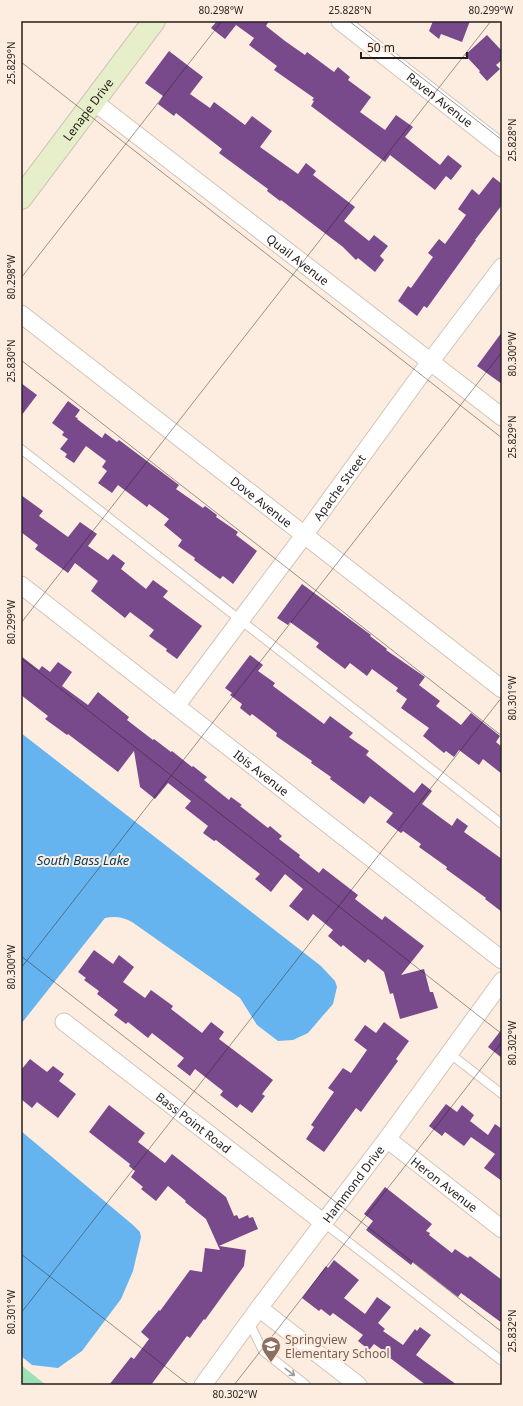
<svg xmlns="http://www.w3.org/2000/svg" width="523" height="1406" font-family="'Noto Sans',sans-serif">
	<rect width="100%" height="100%" fill="#fdede0"/>
	<path fill="#9be0b6" d="M21 1365 46 1385H21Z"/>
	<g fill="#66b4ef">
		<path d="M21 733 321 966 335 981 337 987 333 1004 308 1033 293 1040 278 1041 257 1025 240 998 132 922C123 917 115 916 105 918L21 1024Z"/>
		<path d="M21 1131 133 1225 140 1232 141 1237 133 1271 121 1299 82 1351 58 1368 32 1365 21 1356Z"/>
	</g>
	<g fill="#78498b">
		<path d="M217 21H269L266 26 285 41 305 55 307 52 334 72 338 67 350 77 348 80 371 97 360 112 385 130 396 115 413 127 405 137 440 165 448 155 462 166 451 180 446 176 435 190 390 155 385 162 311 106 314 101 312 100 314 98 274 70 277 66 249 45 254 38 236 25 225 39 211 28Z"/>
		<path d="M433 21H470L462 42 441 34 439 39 429 31Z"/>
		<path d="M487 35 502 51V60L496 65 500 69 487 81 479 72 480 71 465 55Z"/>
		<path d="M169 51 203 77 190 94 210 108 214 102 245 125 252 116 272 131 260 147 298 174 306 163 316 171 313 175 355 207 344 221 369 241 374 235 388 246 380 256 384 260 375 272 358 258 356 260 343 247 281 200 280 201 267 191 268 189 219 153 222 149 176 113 174 116 158 104 163 96 145 83Z"/>
		<path d="M493 177 502 184V205L475 240H476L427 308 424 306 417 316 398 301 408 286 411 288 433 257 428 253 439 239 445 244 466 215 458 209 472 189 479 195Z"/>
		<path d="M502 332V384L477 366Z"/>
		<path d="M21 383 37 395 21 416Z"/>
		<path d="M68 401 80 410 75 417 78 418 77 419 102 438 105 433 117 442 119 440 179 485 176 489 203 508 205 506 217 515 216 517 238 532 236 535 257 551 233 584 223 576 220 579 194 560 195 558 178 546 182 540 164 525 169 519 149 504 147 507 118 485 112 493 98 483 107 471 102 467 106 461 86 446 74 463 65 457 67 454 60 449 68 439 62 435 64 432 52 423Z"/>
		<path d="M21 495 43 511 39 516 68 537 80 522 97 534 88 546 108 560 113 554 125 563 121 569 146 589 153 580 168 591 163 597 202 626 177 659 166 651 167 649 149 636 154 630 130 612 125 618 91 591 98 581 75 563 68 573 35 549 38 545 21 532Z"/>
		<path d="M302 584 371 635 370 636 387 649 386 650 425 677 419 685 440 701 436 706 461 725 471 713 500 736 496 742 502 747V774L483 759 479 765 459 750 454 757 446 751 444 753 423 736 429 728 401 708 407 699 396 691 398 688 372 669 367 676 350 663 345 669 316 647 319 643 290 622 288 625 277 618Z"/>
		<path d="M250 655 263 665 258 671 275 683 273 686 324 724 330 716 353 733 349 737 369 751 366 755 414 793 422 783 432 791 422 804 452 826 457 818 468 826 464 832 502 859V912L485 899 486 898 446 869 447 867 419 847 421 844 403 831 401 833 386 822 393 813 370 796 364 804 330 779 331 777 311 763 312 761 276 736 277 733 252 714 250 716 240 708 242 704 230 695 232 693 225 688Z"/>
		<path d="M21 656 39 670 42 666 50 672 58 662 72 672 62 686 88 705 98 692 129 717 127 720 153 740 154 739 171 752 172 751 192 767 193 766 207 777 204 780 229 800 231 797 242 805 240 806 268 828 270 826 282 836 279 839 300 855 299 857 319 873 323 868 358 895 355 899 382 920 385 916 424 946 401 975 424 969 430 992H433L438 1008 400 1019 393 993 390 994 384 972 368 959 365 963 343 945 341 947 328 936 333 930 313 914 308 921 289 906 303 889 285 874 271 892 255 879 260 874 216 840 214 841 203 833 208 826 185 808 191 801 168 783 155 799 140 787 134 751 118 772 68 734 67 735 45 719 48 716 21 695Z"/>
		<path d="M94 950 113 964 119 955 134 967 123 982 145 998 151 990 173 1006 171 1009 202 1033 211 1022 224 1032 219 1039 273 1080 262 1094 265 1096 252 1113 240 1104 237 1108 220 1095 223 1091 195 1069 190 1076 177 1066 184 1058 152 1033 148 1038 128 1022 126 1024 114 1015 118 1010 97 994 99 991 84 980 86 978 78 972Z"/>
		<path d="M384 1022 409 1041 396 1059 398 1061 361 1112 356 1108 324 1152 306 1139 314 1127 311 1125 334 1092 328 1088 343 1068 351 1073 367 1050 354 1040 365 1025 376 1033Z"/>
		<path d="M502 1029V1058L488 1047Z"/>
		<path d="M30 1059 47 1072 53 1066 64 1074 59 1081 76 1094 58 1118 37 1102 32 1108 21 1099V1070Z"/>
		<path d="M446 1104 457 1112 462 1105 474 1115 470 1121 488 1135 495 1124 502 1129V1181L484 1168 495 1154 471 1137 464 1146 445 1132 442 1136 429 1126Z"/>
		<path d="M109 1105 145 1133 138 1142 165 1163 172 1154 226 1197 234 1216 237 1215 239 1219 248 1215 249 1218 253 1217 258 1229 219 1246 246 1250 244 1266 205 1320 204 1319 190 1338 187 1336 151 1385H109L131 1357 134 1359 149 1339 141 1332 159 1310 160 1311 190 1270 202 1272 205 1248 220 1250 206 1219 185 1202 186 1201 168 1186 156 1201 141 1189 143 1187 131 1177 135 1171 129 1166 130 1164 89 1132Z"/>
		<path d="M385 1187 432 1224 426 1231 430 1233 429 1235 452 1253 455 1249 468 1258 470 1256 502 1280V1323L461 1293 458 1297 413 1262 411 1265 366 1230 373 1221 364 1214Z"/>
		<path d="M334 1260 359 1280 344 1298 365 1314 377 1297 391 1307 378 1323 385 1329 383 1331 403 1345 415 1329 417 1331 420 1327 431 1335 416 1355 457 1385H426L390 1358 391 1356 374 1344 369 1350 358 1341 363 1335 333 1313 330 1316 321 1309 319 1311 302 1298 326 1266 328 1268Z"/>
	</g>
	<g fill="none" stroke-linecap="round" stroke-linejoin="round">
		<defs>
			<g id="lane">
				<path d="M21 449 502 824"/>
				<path d="M449 1053 502 1094"/>
				<path d="M324 1223 502 1361"/>
				<path d="M249 1322 263 1351 306 1385"/>
			</g>
			<g id="street">
				<path id="s1" d="M340 21 502 148"/>
				<path id="s2" d="M93 101 502 417"/>
				<path id="s3" d="M21 314 502 689"/>
				<path id="s4" d="M21 585 502 960"/>
				<path id="s5" d="M176 706 305 534 430 362 502 267"/>
				<path id="s6" d="M64 1022 324 1223"/>
				<path id="s7" d="M387 1139 502 1229"/>
				<path d="M259 1308 358 1385"/>
				<path id="s8" d="M203 1385 259 1308 387 1139 502 981"/>
			</g>
			<g id="secondary">
				<path id="s9" d="M21 198 154 21"/>
			</g>
		</defs>
		<use href="#lane" stroke="#d2c4b7" stroke-width="10"/>
		<use href="#street" stroke="#d2c4b7" stroke-width="19"/>
		<use href="#secondary" stroke="#d2c4b7" stroke-width="24"/>
		<use href="#lane" stroke="#fff" stroke-width="8"/>
		<use href="#street" stroke="#fff" stroke-width="17"/>
		<use href="#secondary" stroke="#e7eeca" stroke-width="22"/>
	</g>
	<defs><path id="oneway-shaft" d="M-6 0H5M1.5-3L5.5 0L1.5 3" fill="none" stroke-width="1.6" stroke-linecap="round" stroke-linejoin="round"/></defs>
	<use stroke="#9c9a98" href="#oneway-shaft" transform="translate(290 1372) rotate(38)"/>
	<path fill="none" stroke="#241e1a" stroke-width="1" stroke-opacity="0.45" d="M349 21 502 140M21 62 502 438M21 278 222 21M21 360 502 736M21 623 491 21M21 658 502 1034M21 956 502 1332M21 968 502 352M21 1254 189 1385M21 1313 502 697M234 1385 502 1042"/>
	<defs>
		<symbol id="school-pin" viewBox="-11 -11 22 30"><path d="M0 17L-7.5 6A9.5 9.5 0 1 1 7.5 6Z" fill="#8d6e63" stroke="#fdede0"/><path d="M0-5L7-2L0 1L-7-2ZM-4 1L0 2.5L4 1V4Q0 6-4 4Z" fill="#fff"/></symbol>
	</defs>
	<g fill-rule="evenodd">
		<use href="#school-pin" x="260" y="1335" width="22" height="30"/>
	</g>
	<g text-anchor="middle" dominant-baseline="central" stroke-width="4" stroke-linejoin="round" paint-order="stroke">
		<g font-size="12" fill="#241e1a" stroke="#fdede0">
			<text stroke="none"><textPath href="#s1" startOffset="127">Raven Avenue</textPath></text>
			<text stroke="none"><textPath href="#s9" startOffset="111">Lenape Drive</textPath></text>
			<text stroke="none"><textPath href="#s2" startOffset="259">Quail Avenue</textPath></text>
			<text stroke="none"><textPath href="#s5" startOffset="273">Apache Street</textPath></text>
			<text stroke="none"><textPath href="#s3" startOffset="305">Dove Avenue</textPath></text>
			<text stroke="none"><textPath href="#s4" startOffset="305">Ibis Avenue</textPath></text>
			<text stroke="none"><textPath href="#s6" startOffset="164">Bass Point Road</textPath></text>
			<text stroke="none"><textPath href="#s8" startOffset="251">Hammond Drive</textPath></text>
			<text stroke="none"><textPath href="#s7" startOffset="73">Heron Avenue</textPath></text>
		</g>
		<g font-size="12" fill="#785e54" stroke="#fdede0" text-anchor="start">
			<text x="285" y="1339">Springview<tspan x="285" dy="14">Elementary School</tspan></text>
		</g>
		<g font-size="13" font-style="italic" fill="#004267" stroke="#fdede0">
			<text x="83" y="860">South Bass Lake</text>
		</g>
	</g>
	<rect width="523" height="1406" fill="none" stroke="#fdede0" stroke-width="44"/>
	<path d="M361 52v6h106v-6" fill="none" stroke="#241e1a" stroke-width="2"/>
	<text x="367" y="52" font-size="12" fill="#241e1a" stroke="#fdede0" stroke-width="3" paint-order="stroke">50 m</text>
	<rect x="22" y="22" width="479" height="1362" fill="none" stroke="#241e1a" stroke-width="1.5"/>
	<g font-size="10" text-anchor="middle" fill="#241e1a">
		<text x="221" y="14">80.298°W</text>
		<text x="350" y="14">25.828°N</text>
		<text x="491" y="14">80.299°W</text>
		<text transform="translate(11 63) rotate(-90)" y="4">25.829°N</text>
		<text transform="translate(512 140) rotate(-90)" y="4">25.828°N</text>
		<text transform="translate(11 277) rotate(-90)" y="4">80.298°W</text>
		<text transform="translate(512 354) rotate(-90)" y="4">80.300°W</text>
		<text transform="translate(11 361) rotate(-90)" y="4">25.830°N</text>
		<text transform="translate(512 437) rotate(-90)" y="4">25.829°N</text>
		<text transform="translate(11 622) rotate(-90)" y="4">80.299°W</text>
		<text transform="translate(512 698) rotate(-90)" y="4">80.301°W</text>
		<text transform="translate(11 967) rotate(-90)" y="4">80.300°W</text>
		<text transform="translate(512 1043) rotate(-90)" y="4">80.302°W</text>
		<text transform="translate(11 1312) rotate(-90)" y="4">80.301°W</text>
		<text transform="translate(512 1331) rotate(-90)" y="4">25.832°N</text>
		<text x="235" y="1398">80.302°W</text>
	</g>
</svg>
